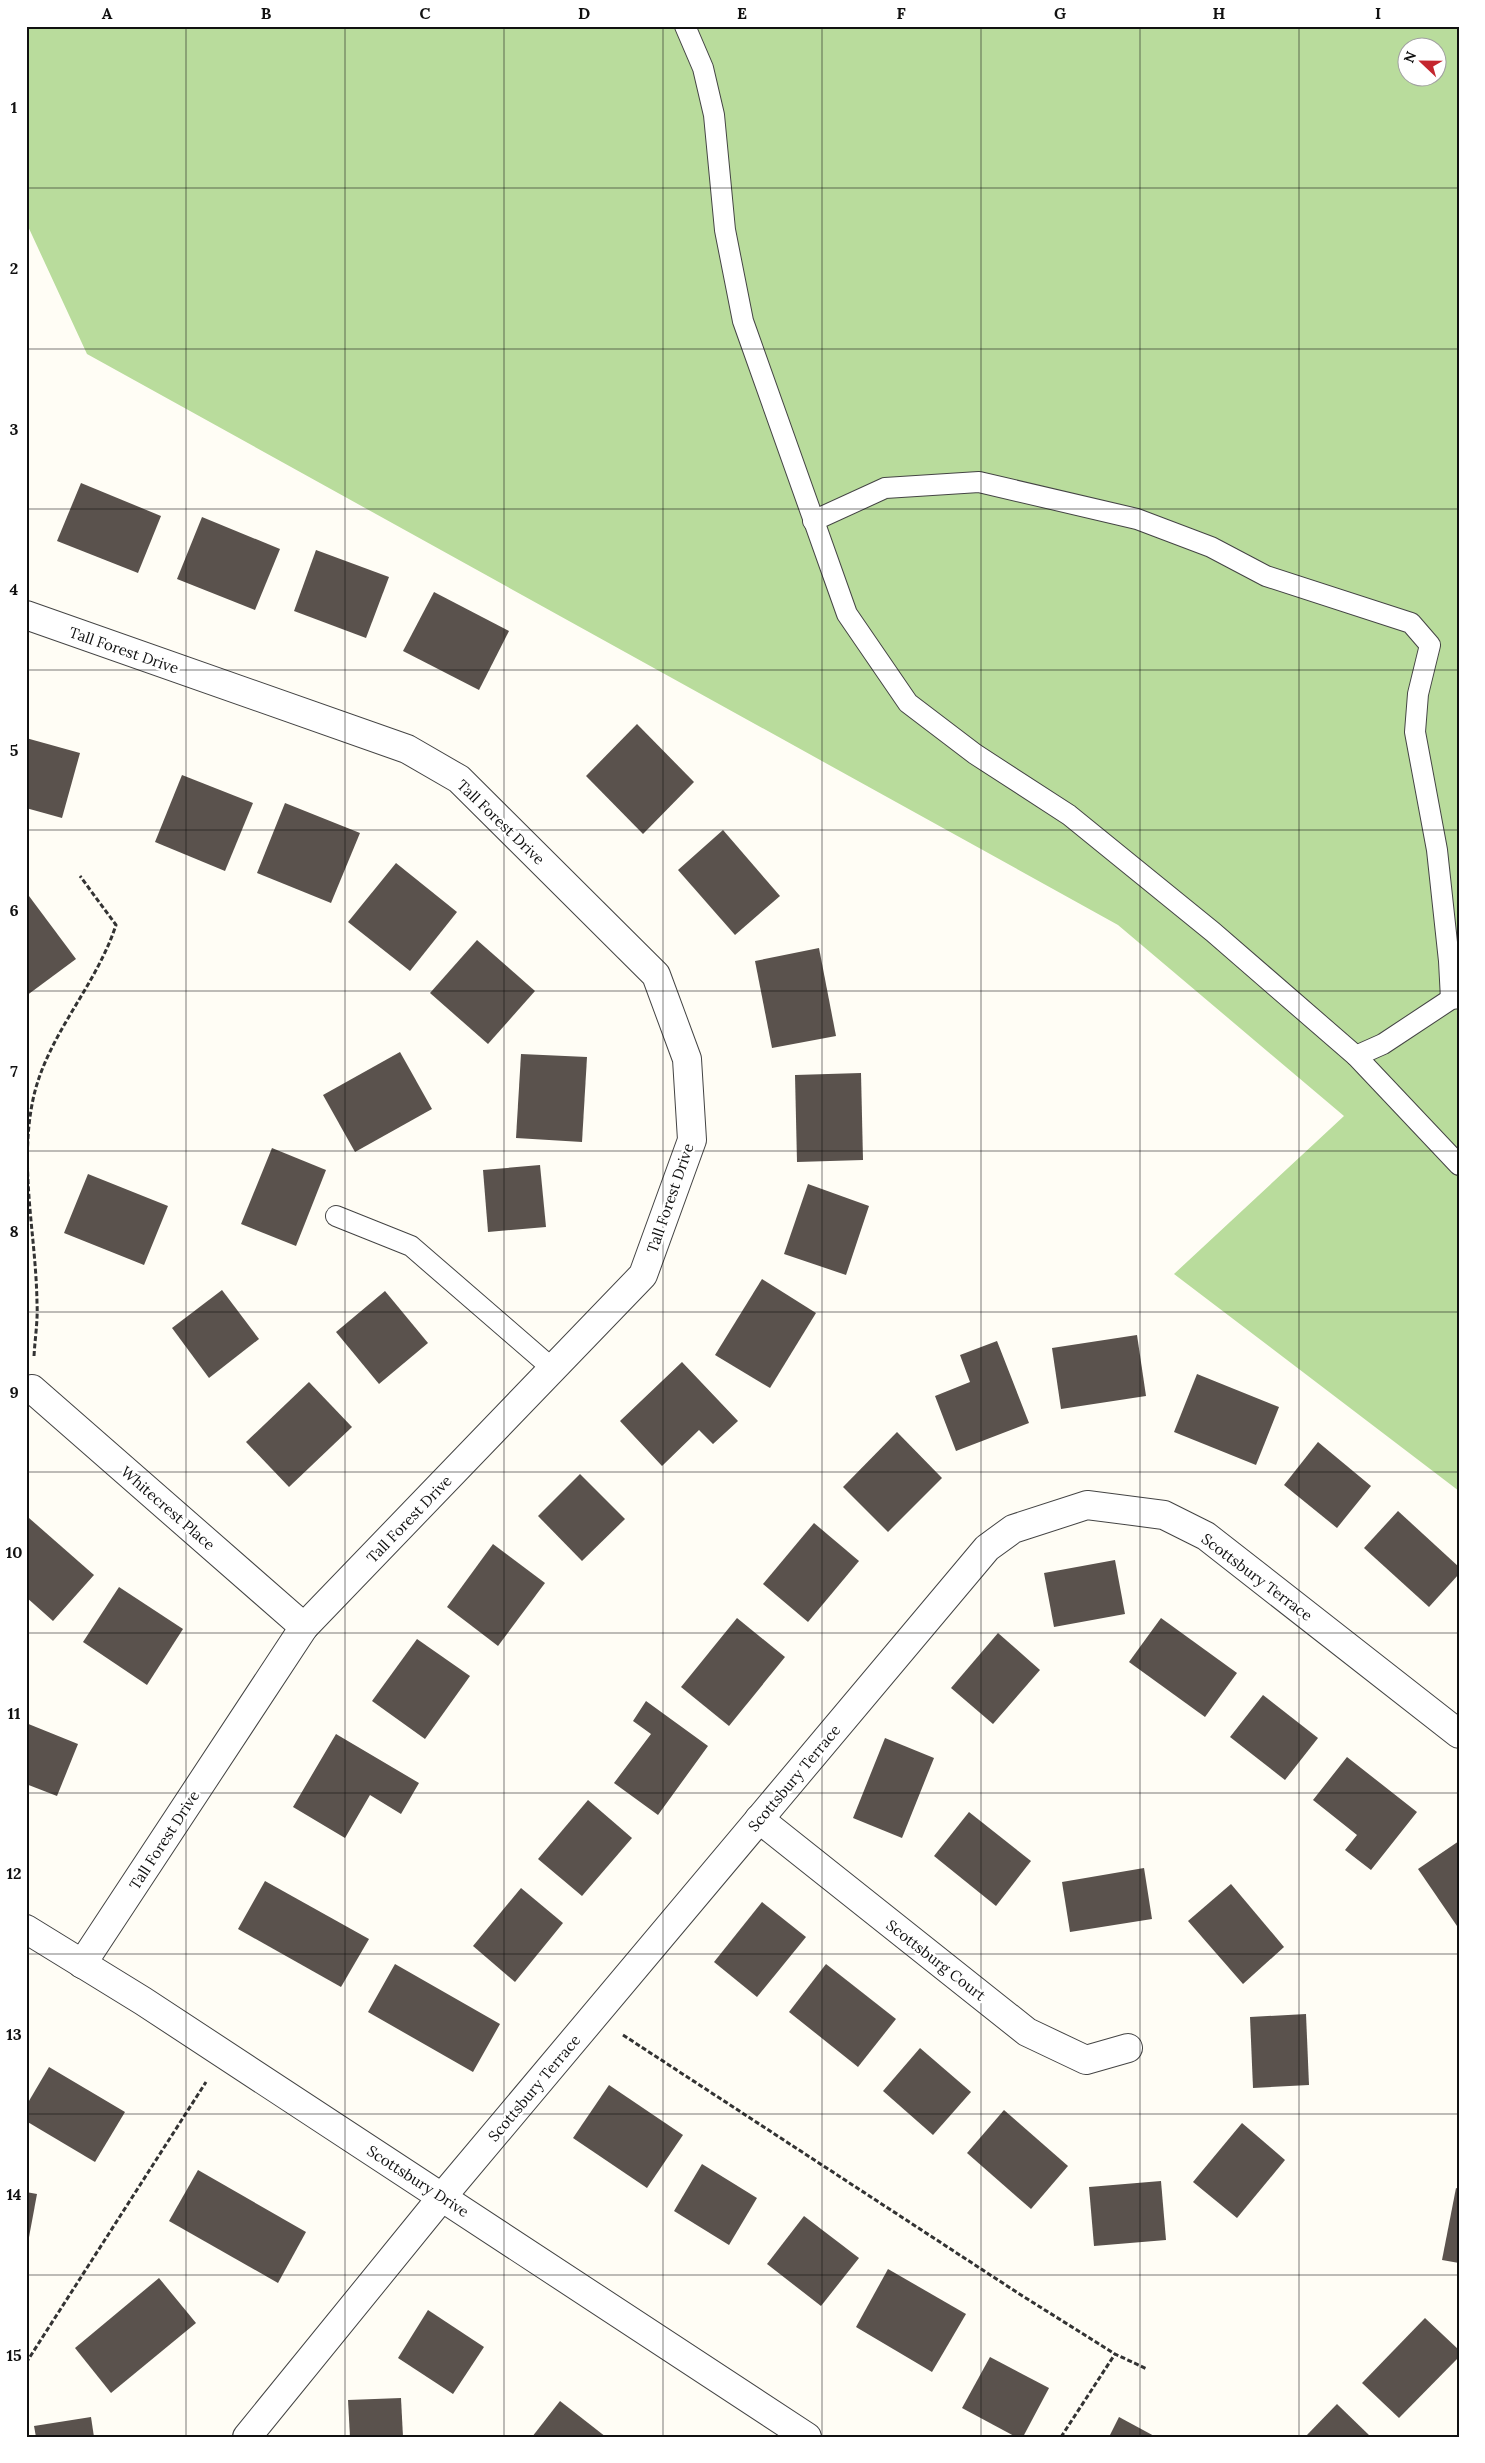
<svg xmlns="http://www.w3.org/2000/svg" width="1485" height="2463" font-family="Lora,serif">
	<rect width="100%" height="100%" fill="#fffdf5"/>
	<path fill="#b9dc9c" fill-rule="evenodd" d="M26 26H1459V1491L1174 1274 1344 1116 1118 925 87 354 26 222ZM1408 48H1438V78H1408Z"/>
	<g fill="#5a524d">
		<path d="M81 483 161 516 138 573 57 541Z"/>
		<path d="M202 517 280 549 255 610 177 579Z"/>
		<path d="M316 550 389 577 366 638 294 611Z"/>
		<path d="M434 592 509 631 479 690 403 651Z"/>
		<path d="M637 724 694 782 643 834 586 776Z"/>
		<path d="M26 738 80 753 62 818 26 808Z"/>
		<path d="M182 775 253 803 225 871 155 842Z"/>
		<path d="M285 803 360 833 331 903 257 873Z"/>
		<path d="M723 830 780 896 735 935 678 870Z"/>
		<path d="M396 863 457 912 410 971 348 922Z"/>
		<path d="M26 892 76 959 26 996Z"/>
		<path d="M477 940 535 991 488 1044 430 993Z"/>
		<path d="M819 948 836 1036 772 1048 755 961Z"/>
		<path d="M400 1052 432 1109 355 1152 323 1095Z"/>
		<path d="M521 1054 587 1057 582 1142 516 1138Z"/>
		<path d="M861 1073 863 1160 797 1162 795 1075Z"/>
		<path d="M272 1148 326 1170 296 1246 241 1224Z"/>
		<path d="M540 1165 546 1227 488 1232 483 1170Z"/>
		<path d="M88 1174 168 1206 144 1265 64 1233Z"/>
		<path d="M808 1184 869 1206 846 1275 784 1254Z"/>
		<path d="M762 1279 816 1313 770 1388 715 1355Z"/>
		<path d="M222 1290 259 1339 209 1378 172 1328Z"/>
		<path d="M385 1291 428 1343 379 1384 336 1332Z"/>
		<path d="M1137 1335 1146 1396 1061 1409 1052 1348Z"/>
		<path d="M997 1341 1029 1423 956 1451 935 1396 970 1382 960 1355Z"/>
		<path d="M682 1362 738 1421 713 1444 699 1430 662 1466 620 1421Z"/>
		<path d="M1197 1374 1279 1407 1256 1465 1174 1432Z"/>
		<path d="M309 1382 352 1427 289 1487 246 1442Z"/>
		<path d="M897 1432 942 1478 888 1532 843 1487Z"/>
		<path d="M1318 1442 1371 1486 1337 1528 1284 1485Z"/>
		<path d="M580 1474 625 1519 582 1561 538 1516Z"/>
		<path d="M1398 1511 1459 1567V1574L1429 1607 1364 1548Z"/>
		<path d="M29 1518 94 1575 53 1621 26 1597V1521Z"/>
		<path d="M814 1523 859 1561 808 1622 763 1584Z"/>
		<path d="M493 1544 545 1583 498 1646 447 1607Z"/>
		<path d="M1115 1560 1125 1614 1054 1627 1044 1573Z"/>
		<path d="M119 1587 183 1629 147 1685 83 1642Z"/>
		<path d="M737 1618 785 1657 729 1726 681 1687Z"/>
		<path d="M1161 1618 1237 1673 1205 1717 1129 1662Z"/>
		<path d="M998 1633 1040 1670 993 1724 951 1688Z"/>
		<path d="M417 1639 470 1676 425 1739 372 1701Z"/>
		<path d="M1263 1695 1318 1738 1285 1780 1230 1737Z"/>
		<path d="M646 1701 708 1746 658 1815 614 1783 651 1734 633 1721Z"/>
		<path d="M26 1723 78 1744 57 1796 26 1784Z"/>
		<path d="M336 1734 419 1783 401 1814 370 1795 345 1838 293 1807Z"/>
		<path d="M885 1738 934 1758 902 1838 853 1818Z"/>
		<path d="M1347 1757 1417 1812 1371 1870 1345 1850 1357 1835 1313 1800Z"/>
		<path d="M588 1800 632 1838 582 1896 538 1859Z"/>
		<path d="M969 1812 1031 1861 996 1906 934 1856Z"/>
		<path d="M1459 1841V1925L1457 1926 1418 1869Z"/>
		<path d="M1144 1868 1152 1919 1070 1932 1062 1882Z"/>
		<path d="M265 1881 369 1939 341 1987 238 1929Z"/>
		<path d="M1231 1884 1284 1947 1243 1984 1188 1921Z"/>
		<path d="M521 1888 563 1923 515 1982 473 1946Z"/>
		<path d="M762 1902 806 1937 757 1997 714 1962Z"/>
		<path d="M395 1964 500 2024 473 2072 368 2012Z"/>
		<path d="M826 1964 896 2019 858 2067 789 2012Z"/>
		<path d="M1306 2014 1309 2085 1253 2088 1250 2017Z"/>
		<path d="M920 2048 971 2092 933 2135 883 2091Z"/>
		<path d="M49 2067 125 2112 95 2162 26 2121V2106Z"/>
		<path d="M609 2085 683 2135 647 2188 573 2138Z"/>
		<path d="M1004 2110 1068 2166 1031 2209 967 2153Z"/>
		<path d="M1242 2123 1285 2160 1237 2218 1193 2182Z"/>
		<path d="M702 2164 757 2198 729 2245 674 2211Z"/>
		<path d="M198 2170 306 2232 278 2283 169 2221Z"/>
		<path d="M1161 2181 1166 2240 1094 2246 1089 2187Z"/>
		<path d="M1456 2188 1459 2189V2263L1442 2260Z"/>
		<path d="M26 2192 37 2194 27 2248H26Z"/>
		<path d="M804 2216 859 2258 821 2306 767 2264Z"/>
		<path d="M888 2269 966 2314 932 2372 856 2327Z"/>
		<path d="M159 2278 196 2323 111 2393 75 2348Z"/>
		<path d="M428 2310 484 2347 453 2394 398 2358Z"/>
		<path d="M1425 2318 1459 2350V2357L1399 2418 1362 2383Z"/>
		<path d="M990 2357 1049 2388 1023 2437H1016L962 2408Z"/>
		<path d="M401 2398 403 2437H350L348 2400Z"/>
		<path d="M560 2401 606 2437H532Z"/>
		<path d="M1337 2404 1371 2437H1305Z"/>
		<path d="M91 2417 94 2437H36L34 2426Z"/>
		<path d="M1119 2417 1156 2437H1109Z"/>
	</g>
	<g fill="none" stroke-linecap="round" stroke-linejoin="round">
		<defs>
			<g id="service">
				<path d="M685 26 703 68 714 115 725 230 743 321 847 614 908 703 975 754 1069 815 1213 932 1356 1056 1459 1165"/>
				<path d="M813 521 885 488 979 482 1137 519 1211 547 1266 576 1411 623 1430 645 1418 694 1415 732 1437 850 1449 961 1451 999"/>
				<path d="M1356 1056 1383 1044 1451 999 1459 998"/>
				<path d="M336 1216 411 1246 553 1369"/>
			</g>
			<g id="minor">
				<path d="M26 615 407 749 459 779 656 975 687 1059 692 1140 643 1275 304 1627 82 1964"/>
				<path d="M32 1389 304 1627"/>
				<path d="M759 1819 1027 2032 1086 2060 1128 2048"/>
				<path d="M26 1929 143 2001 807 2437"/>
				<path d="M247 2437 442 2197 987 1548 1013 1529 1087 1505 1164 1515 1206 1536 1459 1734"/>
			</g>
		</defs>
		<use href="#service" stroke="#444" stroke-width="22"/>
		<use href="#minor" stroke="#444" stroke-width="30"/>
		<g stroke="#333" stroke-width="3" stroke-dasharray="5 2.5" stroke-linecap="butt">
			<path d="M34 1356C35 1338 38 1320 37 1303 36 1233 18 1164 34 1095 49 1033 96 986 116 925L80 876"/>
			<path d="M623 2035 1021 2295 1115 2354 1147 2369"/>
			<path d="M26 2363 206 2082"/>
			<path d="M1061 2437 1115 2354"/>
		</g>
		<use href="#service" stroke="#fff" stroke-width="20"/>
		<use href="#minor" stroke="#fff" stroke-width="28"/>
	</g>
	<path fill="none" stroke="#111" stroke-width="1" stroke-opacity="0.55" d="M186 26V2437M345 26V2437M504 26V2437M663 26V2437M822 26V2437M981 26V2437M1140 26V2437M1299 26V2437M26 188H1459M26 349H1459M26 509H1459M26 670H1459M26 830H1459M26 991H1459M26 1151H1459M26 1312H1459M26 1472H1459M26 1633H1459M26 1793H1459M26 1954H1459M26 2114H1459M26 2275H1459"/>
	<g text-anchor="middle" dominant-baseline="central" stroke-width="5" stroke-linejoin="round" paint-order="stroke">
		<g font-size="15" fill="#111" stroke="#fff">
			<text transform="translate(124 650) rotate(19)">Tall Forest Drive</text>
			<text transform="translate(501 822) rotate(44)">Tall Forest Drive</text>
			<text transform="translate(670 1198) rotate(-71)">Tall Forest Drive</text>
			<text transform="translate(168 1508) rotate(41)">Whitecrest Place</text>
			<text transform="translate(409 1519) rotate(-46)">Tall Forest Drive</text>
			<text transform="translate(1257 1577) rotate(37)">Scottsbury Terrace</text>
			<text transform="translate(794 1778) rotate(-50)">Scottsbury Terrace</text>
			<text transform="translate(164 1840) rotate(-57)">Tall Forest Drive</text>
			<text transform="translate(936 1960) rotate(38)">Scottsburg Court</text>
			<text transform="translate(534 2088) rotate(-50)">Scottsbury Terrace</text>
			<text transform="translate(418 2181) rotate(33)">Scottsbury Drive</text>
		</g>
	</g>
	<rect width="1485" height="2463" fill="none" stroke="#ffffff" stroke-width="55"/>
	<g transform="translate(1422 62) rotate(292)"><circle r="24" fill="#ffffff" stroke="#a0a0a0"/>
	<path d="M0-4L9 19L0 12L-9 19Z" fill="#c4262e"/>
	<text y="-8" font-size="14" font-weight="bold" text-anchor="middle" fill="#111111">N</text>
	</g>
	<rect x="28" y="28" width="1430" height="2408" fill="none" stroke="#111" stroke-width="2"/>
	<g font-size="16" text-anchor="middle" font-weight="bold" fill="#111">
		<text x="107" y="19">A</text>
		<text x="266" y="19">B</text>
		<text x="425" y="19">C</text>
		<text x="584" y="19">D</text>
		<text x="742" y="19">E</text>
		<text x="901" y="19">F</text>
		<text x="1060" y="19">G</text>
		<text x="1219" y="19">H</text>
		<text x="1378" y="19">I</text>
		<text x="14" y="113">1</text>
		<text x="14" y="274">2</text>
		<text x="14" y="435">3</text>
		<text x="14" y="595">4</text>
		<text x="14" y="756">5</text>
		<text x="14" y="916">6</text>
		<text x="14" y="1077">7</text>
		<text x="14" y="1237">8</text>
		<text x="14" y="1398">9</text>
		<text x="14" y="1558">10</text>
		<text x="14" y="1719">11</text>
		<text x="14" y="1879">12</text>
		<text x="14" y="2040">13</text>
		<text x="14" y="2200">14</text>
		<text x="14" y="2361">15</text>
	</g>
</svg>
